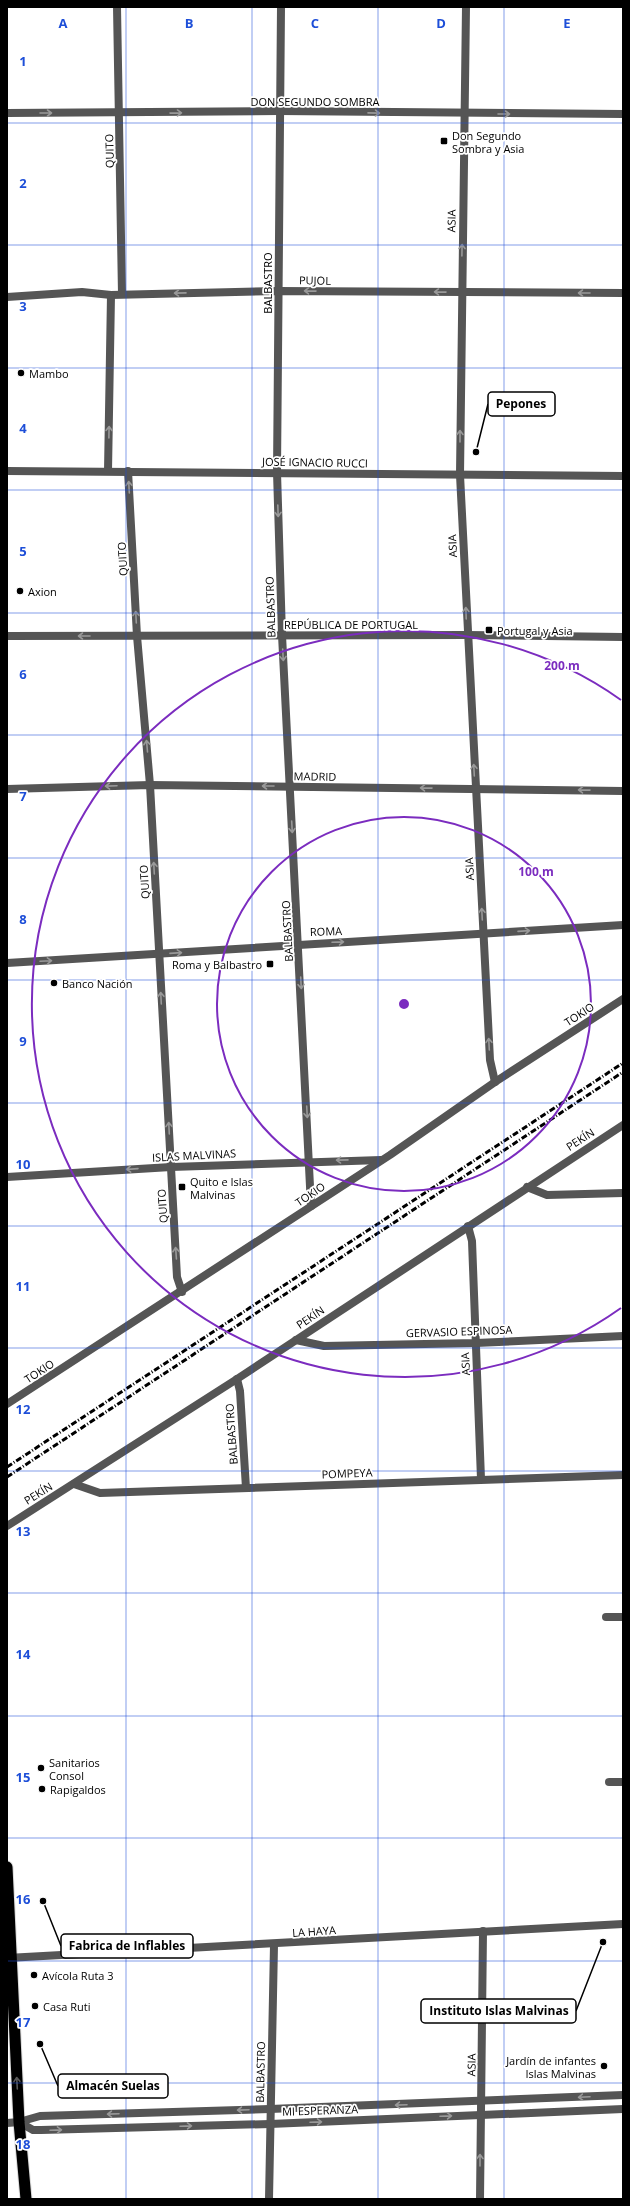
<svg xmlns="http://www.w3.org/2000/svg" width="630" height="2206" font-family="'Open Sans',sans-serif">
	<rect width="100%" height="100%" fill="#fff"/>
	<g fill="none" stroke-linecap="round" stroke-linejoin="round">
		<defs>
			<path id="trunk" d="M7 1867 19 2122 26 2199"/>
		</defs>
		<use href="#trunk" stroke="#dbdbdb" stroke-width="13"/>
		<g stroke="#555" stroke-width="8">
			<path d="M117 7 122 294"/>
			<path d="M281 7 277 472 282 635 311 1206"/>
			<path d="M466 7 460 475 490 1060 495 1082"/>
			<path d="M7 113 279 111 623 114"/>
			<path d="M7 297 82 292 111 295 278 291 623 293"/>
			<path d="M108 471 111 295"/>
			<path d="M128 471 137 636 150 785 177 1277 182 1292"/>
			<path d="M7 636 467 635 623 637"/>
			<path d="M7 789 150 785 623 791"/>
			<path d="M7 963 623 925"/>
			<path d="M7 1177 171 1167 381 1160"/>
			<path d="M527 1187 547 1195 623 1193"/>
			<path d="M468 1226 472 1241 481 1479"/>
			<path d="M237 1379 240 1391 246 1488"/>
			<path d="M74 1484 100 1493 623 1475"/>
			<path d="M7 1526 237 1379 623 1125"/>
			<path d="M606 1617H623"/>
			<path d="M609 1782H623"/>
			<path d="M7 1958 623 1924"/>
			<path d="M19 2122 33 2130H41L270 2124 623 2109"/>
			<path d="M7 2123 19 2122 40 2116 270 2109 623 2095"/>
			<path d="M269 2199 274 1945"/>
			<path d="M480 2199 483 1931"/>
		</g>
		<g stroke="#555" stroke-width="8">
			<path d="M7 471 623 476"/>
			<path d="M296 1340 324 1346 476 1343 623 1336"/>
			<path d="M7 1404 390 1155 495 1082 623 999"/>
		</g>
		<use href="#trunk" stroke="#000" stroke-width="11"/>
		<g stroke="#000" stroke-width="3" stroke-dasharray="6 2 1 2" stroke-linecap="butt">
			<path d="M7 1467 623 1063"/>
			<path d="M7 1477 623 1072"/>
		</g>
	</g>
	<defs><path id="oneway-shaft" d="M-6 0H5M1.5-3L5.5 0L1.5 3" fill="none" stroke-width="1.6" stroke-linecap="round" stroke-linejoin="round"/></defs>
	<g stroke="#999">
		<use href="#oneway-shaft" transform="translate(46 113)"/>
		<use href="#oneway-shaft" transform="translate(176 113) rotate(-1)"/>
		<use href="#oneway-shaft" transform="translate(374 113) rotate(1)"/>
		<use href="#oneway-shaft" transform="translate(504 114)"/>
		<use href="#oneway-shaft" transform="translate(462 250) rotate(-89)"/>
		<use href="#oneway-shaft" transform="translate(310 291) rotate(-179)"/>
		<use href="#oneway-shaft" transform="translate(440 292) rotate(-179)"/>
		<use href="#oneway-shaft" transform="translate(180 293) rotate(179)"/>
		<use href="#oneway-shaft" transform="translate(584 293) rotate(-180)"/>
		<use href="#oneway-shaft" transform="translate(109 432) rotate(-89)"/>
		<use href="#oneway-shaft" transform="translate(460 436) rotate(-90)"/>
		<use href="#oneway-shaft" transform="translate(129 487) rotate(-93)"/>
		<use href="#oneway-shaft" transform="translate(278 511) rotate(88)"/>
		<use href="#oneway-shaft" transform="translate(466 613) rotate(-92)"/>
		<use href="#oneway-shaft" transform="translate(136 617) rotate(-93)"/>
		<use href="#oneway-shaft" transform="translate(84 636) rotate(180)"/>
		<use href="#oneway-shaft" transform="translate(283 655) rotate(87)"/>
		<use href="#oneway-shaft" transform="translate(147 746) rotate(-95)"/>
		<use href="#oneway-shaft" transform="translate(474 770) rotate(-93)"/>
		<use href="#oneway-shaft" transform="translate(111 786) rotate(178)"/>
		<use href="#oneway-shaft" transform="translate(268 786) rotate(-180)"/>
		<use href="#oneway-shaft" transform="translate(426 788) rotate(-179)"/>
		<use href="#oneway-shaft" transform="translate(584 790) rotate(-179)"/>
		<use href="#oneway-shaft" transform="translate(292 827) rotate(87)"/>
		<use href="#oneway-shaft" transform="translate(154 868) rotate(-93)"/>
		<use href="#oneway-shaft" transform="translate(482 914) rotate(-93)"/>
		<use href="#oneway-shaft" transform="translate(524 931) rotate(-4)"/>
		<use href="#oneway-shaft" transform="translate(338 942) rotate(-2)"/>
		<use href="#oneway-shaft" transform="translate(176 953) rotate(-4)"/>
		<use href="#oneway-shaft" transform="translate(46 961) rotate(-3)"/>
		<use href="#oneway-shaft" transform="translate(301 983) rotate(87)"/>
		<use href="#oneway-shaft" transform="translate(161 998) rotate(-93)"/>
		<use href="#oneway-shaft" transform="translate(489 1044) rotate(-93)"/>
		<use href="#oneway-shaft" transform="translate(307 1112) rotate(87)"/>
		<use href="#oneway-shaft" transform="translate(169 1128) rotate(-93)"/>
		<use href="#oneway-shaft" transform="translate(342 1160) rotate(179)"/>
		<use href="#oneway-shaft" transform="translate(132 1169) rotate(176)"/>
		<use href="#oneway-shaft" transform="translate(176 1253) rotate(-94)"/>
		<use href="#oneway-shaft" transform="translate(584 2097) rotate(177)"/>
		<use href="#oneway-shaft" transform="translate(401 2105) rotate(178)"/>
		<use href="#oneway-shaft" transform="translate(243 2110) rotate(178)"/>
		<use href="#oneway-shaft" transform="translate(113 2114) rotate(178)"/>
		<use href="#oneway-shaft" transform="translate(446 2116) rotate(-2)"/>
		<use href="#oneway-shaft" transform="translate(316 2122) rotate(-2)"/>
		<use href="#oneway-shaft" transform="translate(186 2126) rotate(-2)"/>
		<use href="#oneway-shaft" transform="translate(56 2130) rotate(-2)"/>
		<use href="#oneway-shaft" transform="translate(480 2160) rotate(-90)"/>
	</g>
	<use stroke="#595959" href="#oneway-shaft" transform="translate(17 2083) rotate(-93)"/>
	<path fill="none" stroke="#1d4ed8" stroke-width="1" stroke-opacity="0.55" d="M126 7V2199M252 7V2199M378 7V2199M504 7V2199M7 123H623M7 245H623M7 368H623M7 490H623M7 613H623M7 735H623M7 858H623M7 980H623M7 1103H623M7 1226H623M7 1348H623M7 1471H623M7 1593H623M7 1716H623M7 1838H623M7 1961H623M7 2083H623"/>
	<g fill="none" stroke="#7b2cbf" stroke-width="2">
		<circle cx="404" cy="1004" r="187"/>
		<path d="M621 1308A373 373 0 1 1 621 700"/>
	</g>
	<g fill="#000" stroke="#fff" stroke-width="1.5">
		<rect x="440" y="137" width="8" height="8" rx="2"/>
		<circle cx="21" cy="373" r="4"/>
		<circle cx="20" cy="591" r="4"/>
		<rect x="485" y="626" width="8" height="8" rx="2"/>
		<rect x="266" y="960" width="8" height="8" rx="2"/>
		<circle cx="54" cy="983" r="4"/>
		<rect x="178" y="1183" width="8" height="8" rx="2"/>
		<circle cx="41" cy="1768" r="4"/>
		<circle cx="42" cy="1789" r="4"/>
		<circle cx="34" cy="1975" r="4"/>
		<circle cx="35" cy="2006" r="4"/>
		<circle cx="604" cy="2066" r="4"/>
	</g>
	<g text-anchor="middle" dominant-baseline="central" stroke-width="3.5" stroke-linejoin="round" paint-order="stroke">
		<g font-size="11" fill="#000" stroke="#fff">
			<text x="315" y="101">DON SEGUNDO SOMBRA</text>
			<text transform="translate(109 151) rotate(-91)">QUITO</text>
			<text transform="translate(451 221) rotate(-89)">ASIA</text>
			<text transform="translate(315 280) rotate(1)">PUJOL</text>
			<text transform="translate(267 283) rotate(-90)">BALBASTRO</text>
			<text transform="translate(315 462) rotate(1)">JOSÉ IGNACIO RUCCI</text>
			<text transform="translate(452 546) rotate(-92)">ASIA</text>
			<text transform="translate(122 559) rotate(-93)">QUITO</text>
			<text transform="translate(270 607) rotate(-92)">BALBASTRO</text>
			<text x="351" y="624">REPÚBLICA DE PORTUGAL</text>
			<text transform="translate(315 776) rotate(1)">MADRID</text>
			<text transform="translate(469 869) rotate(-93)">ASIA</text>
			<text transform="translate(144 882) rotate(-93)">QUITO</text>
			<text transform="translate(287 931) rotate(-93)">BALBASTRO</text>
			<text transform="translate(326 931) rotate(-2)">ROMA</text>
			<text transform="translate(579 1014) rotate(-33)">TOKIO</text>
			<text transform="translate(580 1139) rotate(-33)">PEKÍN</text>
			<text transform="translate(194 1155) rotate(-3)">ISLAS MALVINAS</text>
			<text transform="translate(310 1194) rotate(-34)">TOKIO</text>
			<text transform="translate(162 1206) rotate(-94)">QUITO</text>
			<text transform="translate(310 1317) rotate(-34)">PEKÍN</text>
			<text transform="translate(459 1331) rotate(-2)">GERVASIO ESPINOSA</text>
			<text transform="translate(465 1364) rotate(-93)">ASIA</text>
			<text transform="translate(39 1371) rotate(-33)">TOKIO</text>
			<text transform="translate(231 1434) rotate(-94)">BALBASTRO</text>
			<text transform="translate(347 1473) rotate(-2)">POMPEYA</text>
			<text transform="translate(38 1493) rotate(-32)">PEKÍN</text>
			<text transform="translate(314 1931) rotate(-4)">LA HAYA</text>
			<text transform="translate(471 2065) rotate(-89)">ASIA</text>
			<text transform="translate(260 2072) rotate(-89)">BALBASTRO</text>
			<text transform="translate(320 2110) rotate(-2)">MI ESPERANZA</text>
		</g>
		<g font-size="11" fill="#000" stroke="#fff" text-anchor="start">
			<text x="452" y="135">Don Segundo<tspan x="452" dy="13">Sombra y Asia</tspan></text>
			<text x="29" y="373">Mambo</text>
			<text x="28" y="591">Axion</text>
			<text x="497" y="630">Portugal y Asia</text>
			<text x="262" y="964" text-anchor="end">Roma y Balbastro</text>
			<text x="62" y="983">Banco Nación</text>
			<text x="190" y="1181">Quito e Islas<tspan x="190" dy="13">Malvinas</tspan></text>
			<text x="49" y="1762">Sanitarios<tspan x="49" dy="13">Consol</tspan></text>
			<text x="50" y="1789">Rapigaldos</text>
			<text x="42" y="1975">Avícola Ruta 3</text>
			<text x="43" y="2006">Casa Ruti</text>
			<text x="596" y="2060" text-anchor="end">Jardín de infantes<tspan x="596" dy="13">Islas Malvinas</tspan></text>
		</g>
	</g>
	<g font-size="13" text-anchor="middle" font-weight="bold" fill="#1d4ed8" stroke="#fff" stroke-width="3.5" stroke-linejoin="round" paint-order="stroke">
		<text x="63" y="28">A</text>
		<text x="189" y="28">B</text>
		<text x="315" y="28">C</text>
		<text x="441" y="28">D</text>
		<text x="567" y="28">E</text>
		<text x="23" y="66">1</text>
		<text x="23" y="188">2</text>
		<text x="23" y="311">3</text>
		<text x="23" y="433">4</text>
		<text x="23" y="556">5</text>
		<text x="23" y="679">6</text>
		<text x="23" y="801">7</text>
		<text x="23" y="924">8</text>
		<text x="23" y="1046">9</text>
		<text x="23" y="1169">10</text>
		<text x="23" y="1291">11</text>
		<text x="23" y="1414">12</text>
		<text x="23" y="1536">13</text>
		<text x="23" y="1659">14</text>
		<text x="23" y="1782">15</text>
		<text x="23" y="1904">16</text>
		<text x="23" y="2027">17</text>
		<text x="23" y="2149">18</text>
	</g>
	<circle cx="404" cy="1004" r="6" fill="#7b2cbf" stroke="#fff" stroke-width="2"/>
	<g font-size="12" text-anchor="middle" font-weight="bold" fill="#7b2cbf" stroke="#fff" stroke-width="3.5" stroke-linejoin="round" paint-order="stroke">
		<text x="562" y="670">200 m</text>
		<text x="536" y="876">100 m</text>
	</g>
	<path fill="none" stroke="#000" stroke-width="1.5" d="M476 452L488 404M43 1901L61 1946M603 1942L576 2011M40 2044L58 2086"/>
	<g fill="#000" stroke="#fff" stroke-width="1.5">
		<circle cx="476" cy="452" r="4"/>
		<circle cx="43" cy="1901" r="4"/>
		<circle cx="603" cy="1942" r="4"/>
		<circle cx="40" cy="2044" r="4"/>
	</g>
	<g fill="#fff" stroke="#000" stroke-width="1.5">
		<rect x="488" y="392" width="67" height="24" rx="4"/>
		<rect x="61" y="1934" width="132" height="24" rx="4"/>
		<rect x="421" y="1999" width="155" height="24" rx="4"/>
		<rect x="58" y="2074" width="110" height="24" rx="4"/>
	</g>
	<g font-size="12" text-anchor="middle" font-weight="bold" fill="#000">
		<text x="521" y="408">Pepones</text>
		<text x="127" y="1950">Fabrica de Inflables</text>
		<text x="499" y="2015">Instituto Islas Malvinas</text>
		<text x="113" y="2090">Almacén Suelas</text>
	</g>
	<rect width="630" height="2206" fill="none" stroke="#000000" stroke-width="16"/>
</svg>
